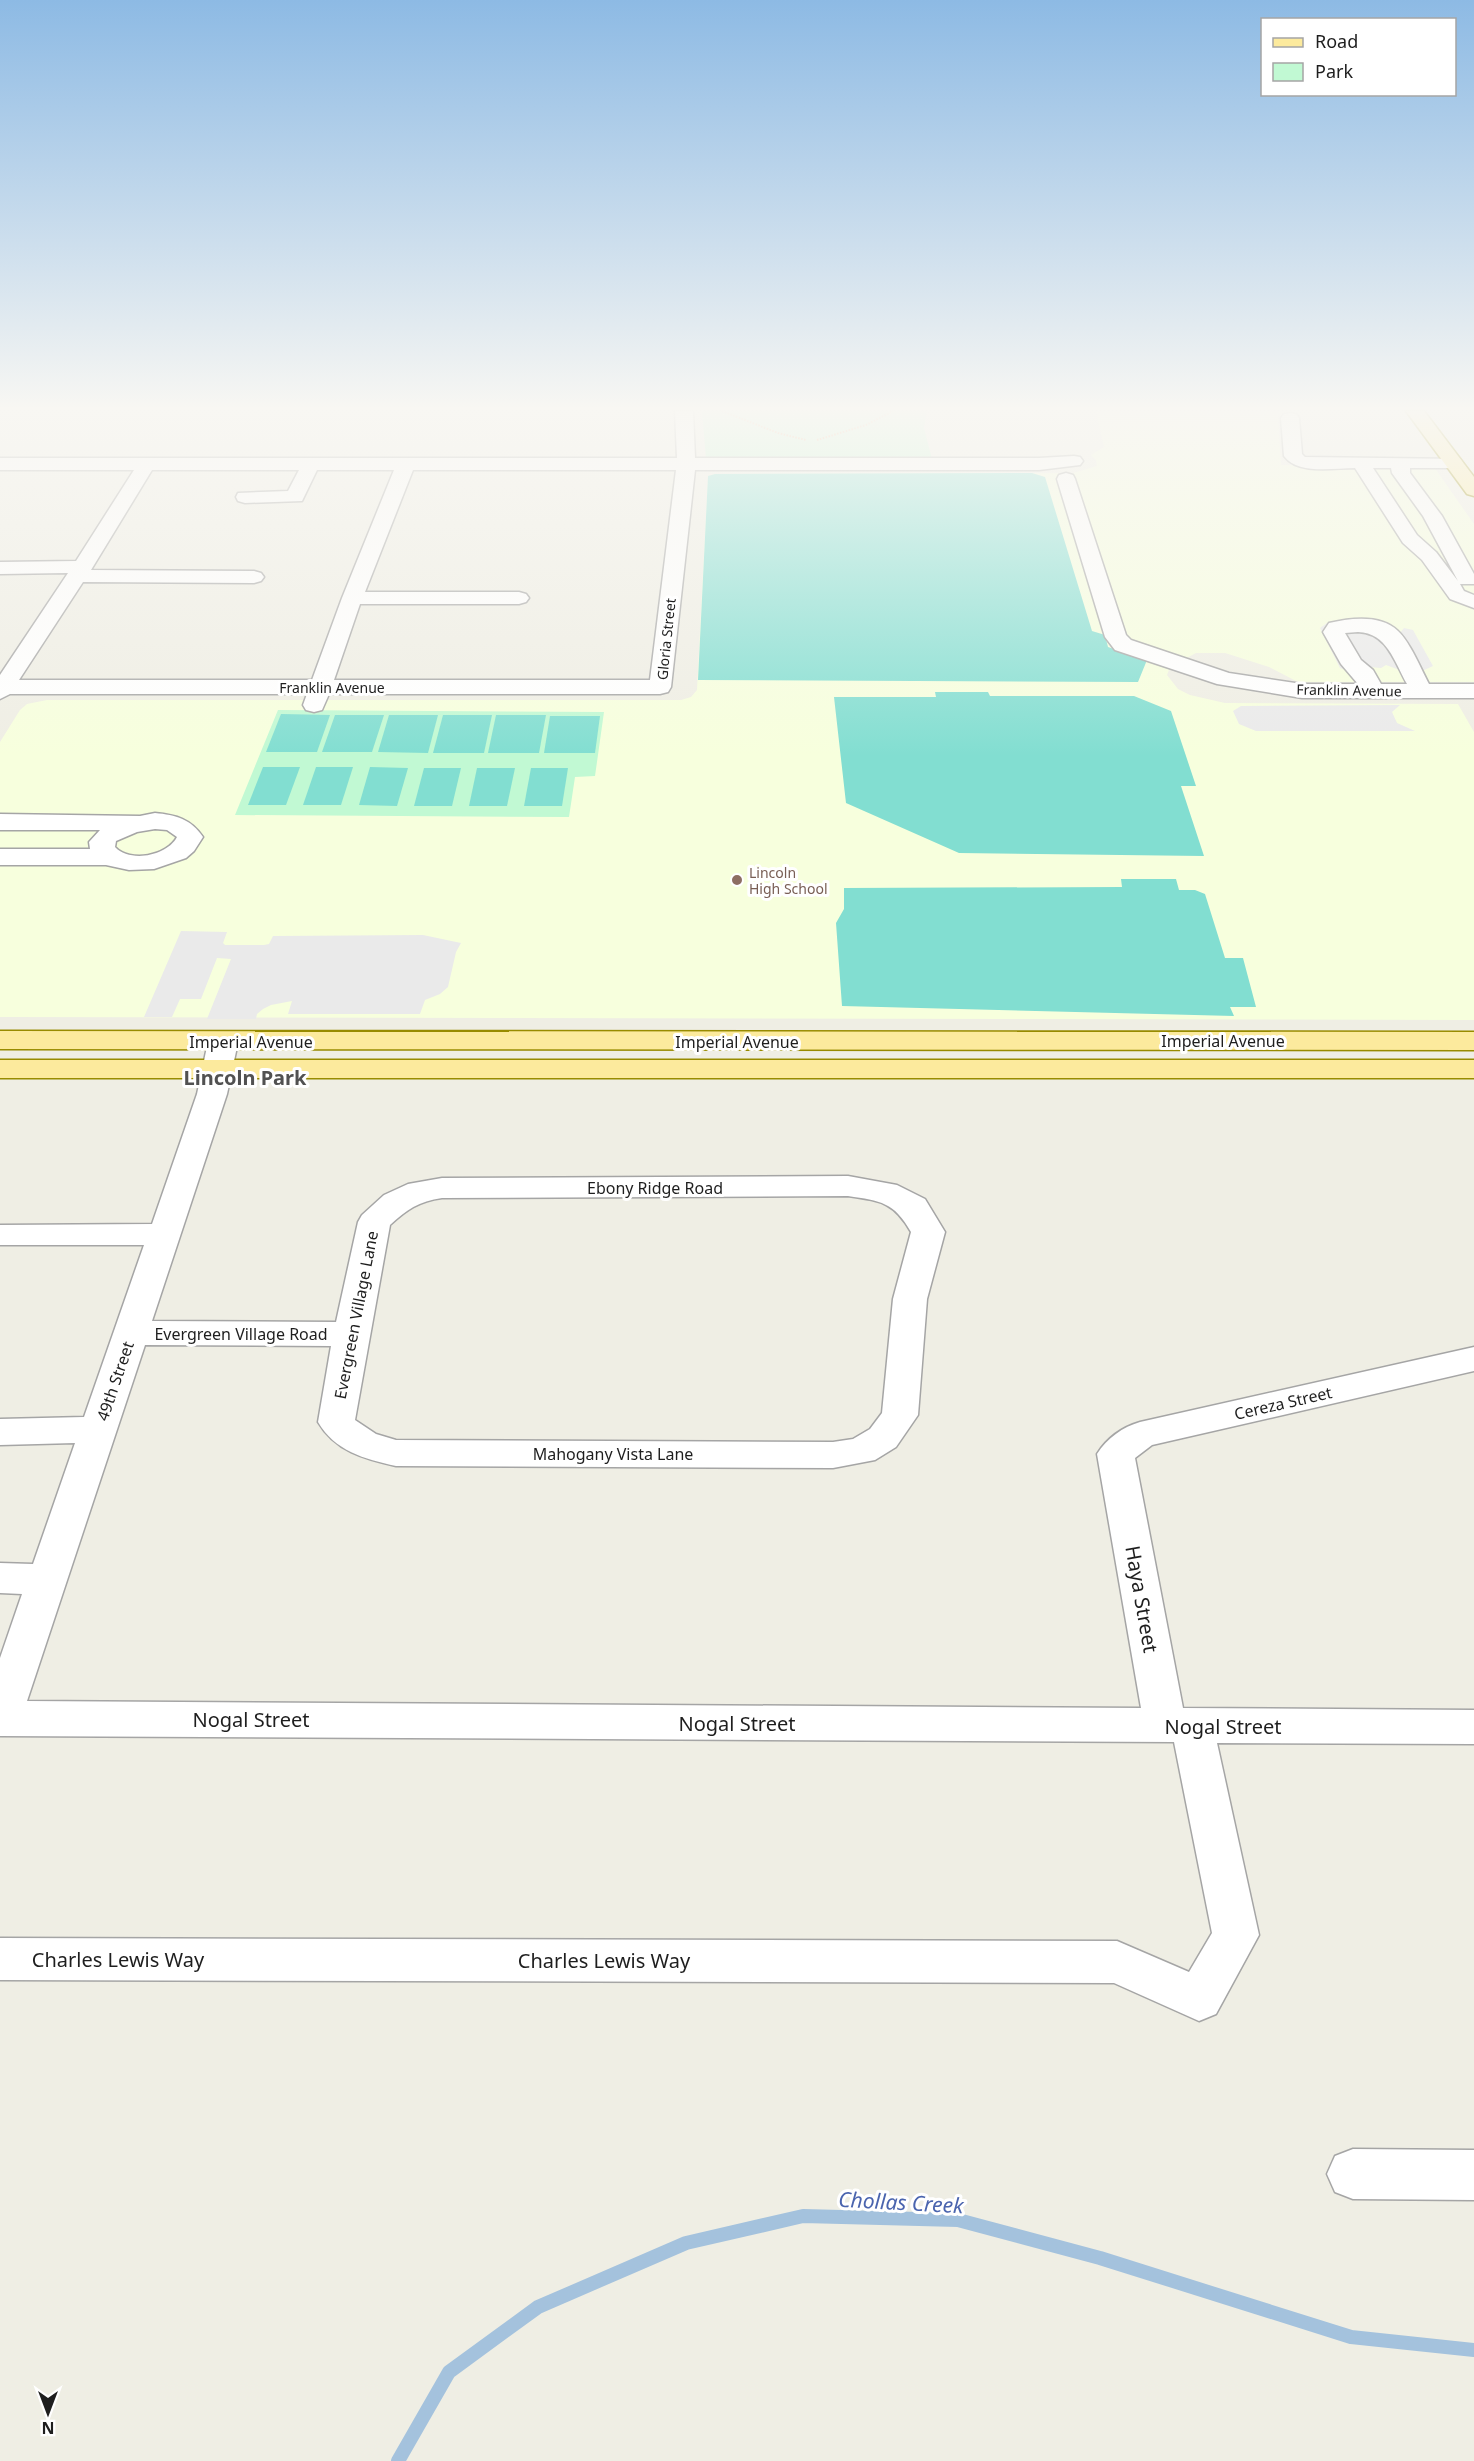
<svg xmlns="http://www.w3.org/2000/svg" width="1474" height="2461" font-family="'Noto Sans',sans-serif">
	<rect width="100%" height="100%" fill="#efeee4"/>
	<path fill="#f7ffdd" d="M1096 411H1306L1278 415 1281 465 1432 464 1474 524V682H1298L1269 667 1225 653H1196L1170 667 1167 675 1178 689 1190 695 1225 703 1458 704 1474 732V1020L0 1017V742L20 710 27 704 47 700H681L691 697 697 690 708 476 715 474 1073 473 1097 466 1096 460 1091 455 1104 447Z"/>
	<g fill="#c1f9d3">
		<path d="M702 411H927L924 428 932 459H706Z"/>
		<path d="M278 710 604 712 595 776 575 777 569 817 235 815Z"/>
	</g>
	<g fill="#82ded1">
		<path d="M1032 473 1045 477 1092 631 1105 635 1108 647 1147 660 1138 682 698 680 708 476 715 474Z"/>
		<path d="M935 692H988L990 696H1134L1171 711 1196 786H1181L1204 856 959 853 846 803 834 697H936Z"/>
		<path d="M281 714 330 715 317 752H266Z"/>
		<path d="M335 715H384L372 752H322Z"/>
		<path d="M389 715H438L428 753 378 752Z"/>
		<path d="M443 715H492L484 753H433Z"/>
		<path d="M496 715H546L539 753H488Z"/>
		<path d="M550 716H600L595 753H544Z"/>
		<path d="M263 767H300L286 805H248Z"/>
		<path d="M316 767H353L341 805H303Z"/>
		<path d="M370 767 408 768 397 806 359 805Z"/>
		<path d="M424 768H461L452 806H414Z"/>
		<path d="M477 768H515L507 806H469Z"/>
		<path d="M531 768H568L562 806H524Z"/>
		<path d="M1121 879H1176L1179 890H1195L1205 894 1225 958H1243L1256 1007H1230L1234 1016 842 1006 836 923 844 909V888L1122 887Z"/>
	</g>
	<g fill="#eaeaea">
		<path d="M1327 623H1375L1400 633 1404 628 1413 630 1433 666 1420 672 1408 673 1386 665 1381 668 1370 667 1361 675 1340 668 1320 628Z"/>
		<path d="M1400 705 1392 712 1397 723 1415 731H1256L1239 724 1233 711 1241 706Z"/>
		<path d="M181 931 227 932 223 943 225 945H264L269 944 273 936 423 935 461 943 456 952 448 987 440 994 425 1000 420 1014H288L292 1001 271 1005 263 1009 257 1014 256 1019H207L231 959 217 958 201 999H180L172 1017H144Z"/>
	</g>
	<g fill="none" stroke-linecap="round" stroke-linejoin="round">
		<path stroke="#a4c2dd" stroke-width="14" d="M398 2461 449 2372 538 2307 686 2243 803 2216 958 2220 1100 2258 1351 2337 1474 2350"/>
		<defs>
			<g id="minor">
				<path d="M675 411H693L695 458H1039L1074 456 1080 457 1083 461 1080 465 1039 470H695L671 687 668 692 660 694H329L322 710 314 712 306 710 303 705 307 694H10L0 699V675L68 573 0 574V562L76 561 134 470H0V458H677ZM152 470H299L288 491 238 493 236 497 238 501 245 503 302 501 317 470H394L342 598 312 680H19L83 582 254 583 261 581 264 577 261 573 254 571 91 570ZM413 470H676L650 680H334L360 604H519L526 602 529 598 526 594 519 592H365Z"/>
				<path d="M1290 413 1296 414 1299 418 1302 454 1305 457 1460 459 1463 463 1460 467 1454 468H1410V473L1442 516 1474 574V584H1460L1464 591 1474 595V608L1450 599 1422 560 1403 543 1355 468C1333 468 1298 475 1284 456L1281 418 1284 414ZM1373 468H1391L1392 473 1423 516 1458 581 1436 552 1417 535Z"/>
				<path d="M1066 473 1073 475 1075 479 1126 635 1131 640 1229 673 1302 684H1358L1341 664 1323 632 1329 623C1350 618 1381 614 1398 631 1410 642 1421 669 1429 684H1474V698H1302L1217 684 1115 650 1105 637 1057 479 1059 475ZM1358 632C1387 633 1394 661 1407 684H1381L1373 670 1361 660 1345 633Z"/>
				<path d="M155 813C176 815 191 819 203 837L194 851 186 858 154 869 129 870 106 865H0V849H90L89 842 100 830H0V814L140 816ZM155 829 167 830 177 837C167 856 130 863 115 847L116 841 137 832Z"/>
				<path d="M223 1033 233 1036 238 1042 227 1094 152 1321 336 1322 358 1222 362 1215 384 1195 408 1184 442 1178 848 1176 897 1185 925 1199 945 1232 927 1299 918 1415 896 1447 875 1460 833 1468 396 1466C364 1459 335 1451 318 1422L331 1346 145 1345 27 1701 1141 1708 1097 1454C1107 1438 1123 1427 1140 1422L1474 1347V1371L1152 1445 1135 1458 1183 1708 1474 1710V1744L1217 1743 1259 1935 1216 2014 1199 2021 1114 1983 0 1980V1938L1117 1941 1189 1972 1212 1933 1174 1742 0 1736V1658L22 1594 0 1593V1563L33 1564 75 1443 0 1445V1419L84 1417 144 1245H0V1225L152 1224 197 1094 208 1042 213 1036ZM848 1196C881 1201 894 1202 911 1232L893 1299 882 1413 870 1429 853 1439 833 1442 396 1440 376 1434 355 1420 390 1225C406 1210 419 1201 442 1198Z"/>
				<path d="M1353 2149 1474 2150V2200L1353 2199 1335 2192 1327 2174 1335 2156Z"/>
			</g>
			<g id="major">
				<path d="M1406 411H1424L1474 477V496L1467 494Z"/>
				<path d="M0 1031 1474 1032V1050L0 1049Z"/>
				<rect x="0" y="1060" width="1474" height="18"/>
			</g>
		</defs>
		<use href="#minor" stroke="#a5a5a5" stroke-width="3"/>
		<use href="#major" stroke="#988b00" stroke-width="3"/>
		<g stroke="#fa9c6b" stroke-width="2" stroke-dasharray="1.5 1.5" stroke-linecap="butt">
			<path d="M722 411 778 433 806 440"/>
			<path d="M817 440 866 425 893 411"/>
		</g>
		<use href="#minor" fill="#fff" fill-rule="evenodd"/>
		<use href="#major" fill="#fcea9d" fill-rule="evenodd"/>
	</g>
	<linearGradient id="sky" x2="0" y2="1"><stop stop-color="#8dbae4"/><stop offset="0.54" stop-color="#f8f7f3"/><stop offset="1" stop-color="#f8f7f3" stop-opacity="0"/></linearGradient>
	<rect width="1474" height="756" fill="url(#sky)"/>
	<circle fill="#8d6e63" stroke="#fff" stroke-width="2" cx="737" cy="880" r="6"/>
	<g text-anchor="middle" dominant-baseline="central" stroke-width="6" stroke-linejoin="round" paint-order="stroke">
		<g font-size="14" fill="#1e1e1e" stroke="#fff">
			<text transform="translate(666 639) rotate(-84)">Gloria Street</text>
			<text x="332" y="687">Franklin Avenue</text>
			<text transform="translate(1349 690) rotate(1)">Franklin Avenue</text>
		</g>
		<g font-size="14" fill="#785e54" stroke="#fff" text-anchor="start">
			<text x="749" y="872">Lincoln<tspan x="749" dy="16">High School</tspan></text>
		</g>
		<g font-size="16" fill="#1e1e1e" stroke="#fff">
			<text x="1223" y="1041">Imperial Avenue</text>
			<text x="251" y="1042">Imperial Avenue</text>
			<text x="737" y="1042">Imperial Avenue</text>
			<text x="655" y="1188">Ebony Ridge Road</text>
			<text transform="translate(356 1315) rotate(-79)">Evergreen Village Lane</text>
			<text x="241" y="1334">Evergreen Village Road</text>
			<text transform="translate(115 1381) rotate(-71)">49th Street</text>
			<text transform="translate(1283 1403) rotate(-13)">Cereza Street</text>
			<text x="613" y="1454">Mahogany Vista Lane</text>
		</g>
		<g font-size="20" font-weight="bold" fill="#515151" stroke="#fff">
			<text x="245" y="1077">Lincoln Park</text>
		</g>
		<g font-size="20" fill="#1e1e1e" stroke="#fff">
			<text transform="translate(1142 1599) rotate(80)">Haya Street</text>
			<text x="251" y="1719">Nogal Street</text>
			<text x="737" y="1723">Nogal Street</text>
			<text x="1223" y="1726">Nogal Street</text>
			<text x="118" y="1959">Charles Lewis Way</text>
			<text x="604" y="1960">Charles Lewis Way</text>
		</g>
		<g font-size="21" font-style="italic" fill="#4a64ae" stroke="#fff">
			<text transform="translate(901 2202) rotate(3)">Chollas Creek</text>
		</g>
	</g>
	<rect x="1261" y="18" width="195" height="78" fill="#ffffff" stroke="#a5a5a5" stroke-width="1.5"/>
	<rect x="1273" y="38" width="30" height="9" fill="#fcea9d" stroke="#a5a5a5" stroke-width="1.5"/>
	<text x="1315" y="48" font-size="18" fill="#1e1e1e">Road</text>
	<rect x="1273" y="63" width="30" height="18" fill="#c1f9d3" stroke="#a5a5a5" stroke-width="1.5"/>
	<text x="1315" y="78" font-size="18" fill="#1e1e1e">Park</text>
	<g transform="translate(48 2413) rotate(180)" stroke="#ffffff" stroke-width="4.5" paint-order="stroke">
	<path d="M0-4.5L10 22L0 15L-10 22Z" fill="#1e1e1e"/>
	<text y="-9" font-size="16" font-weight="bold" text-anchor="middle" fill="#1e1e1e">N</text>
	</g>
</svg>
